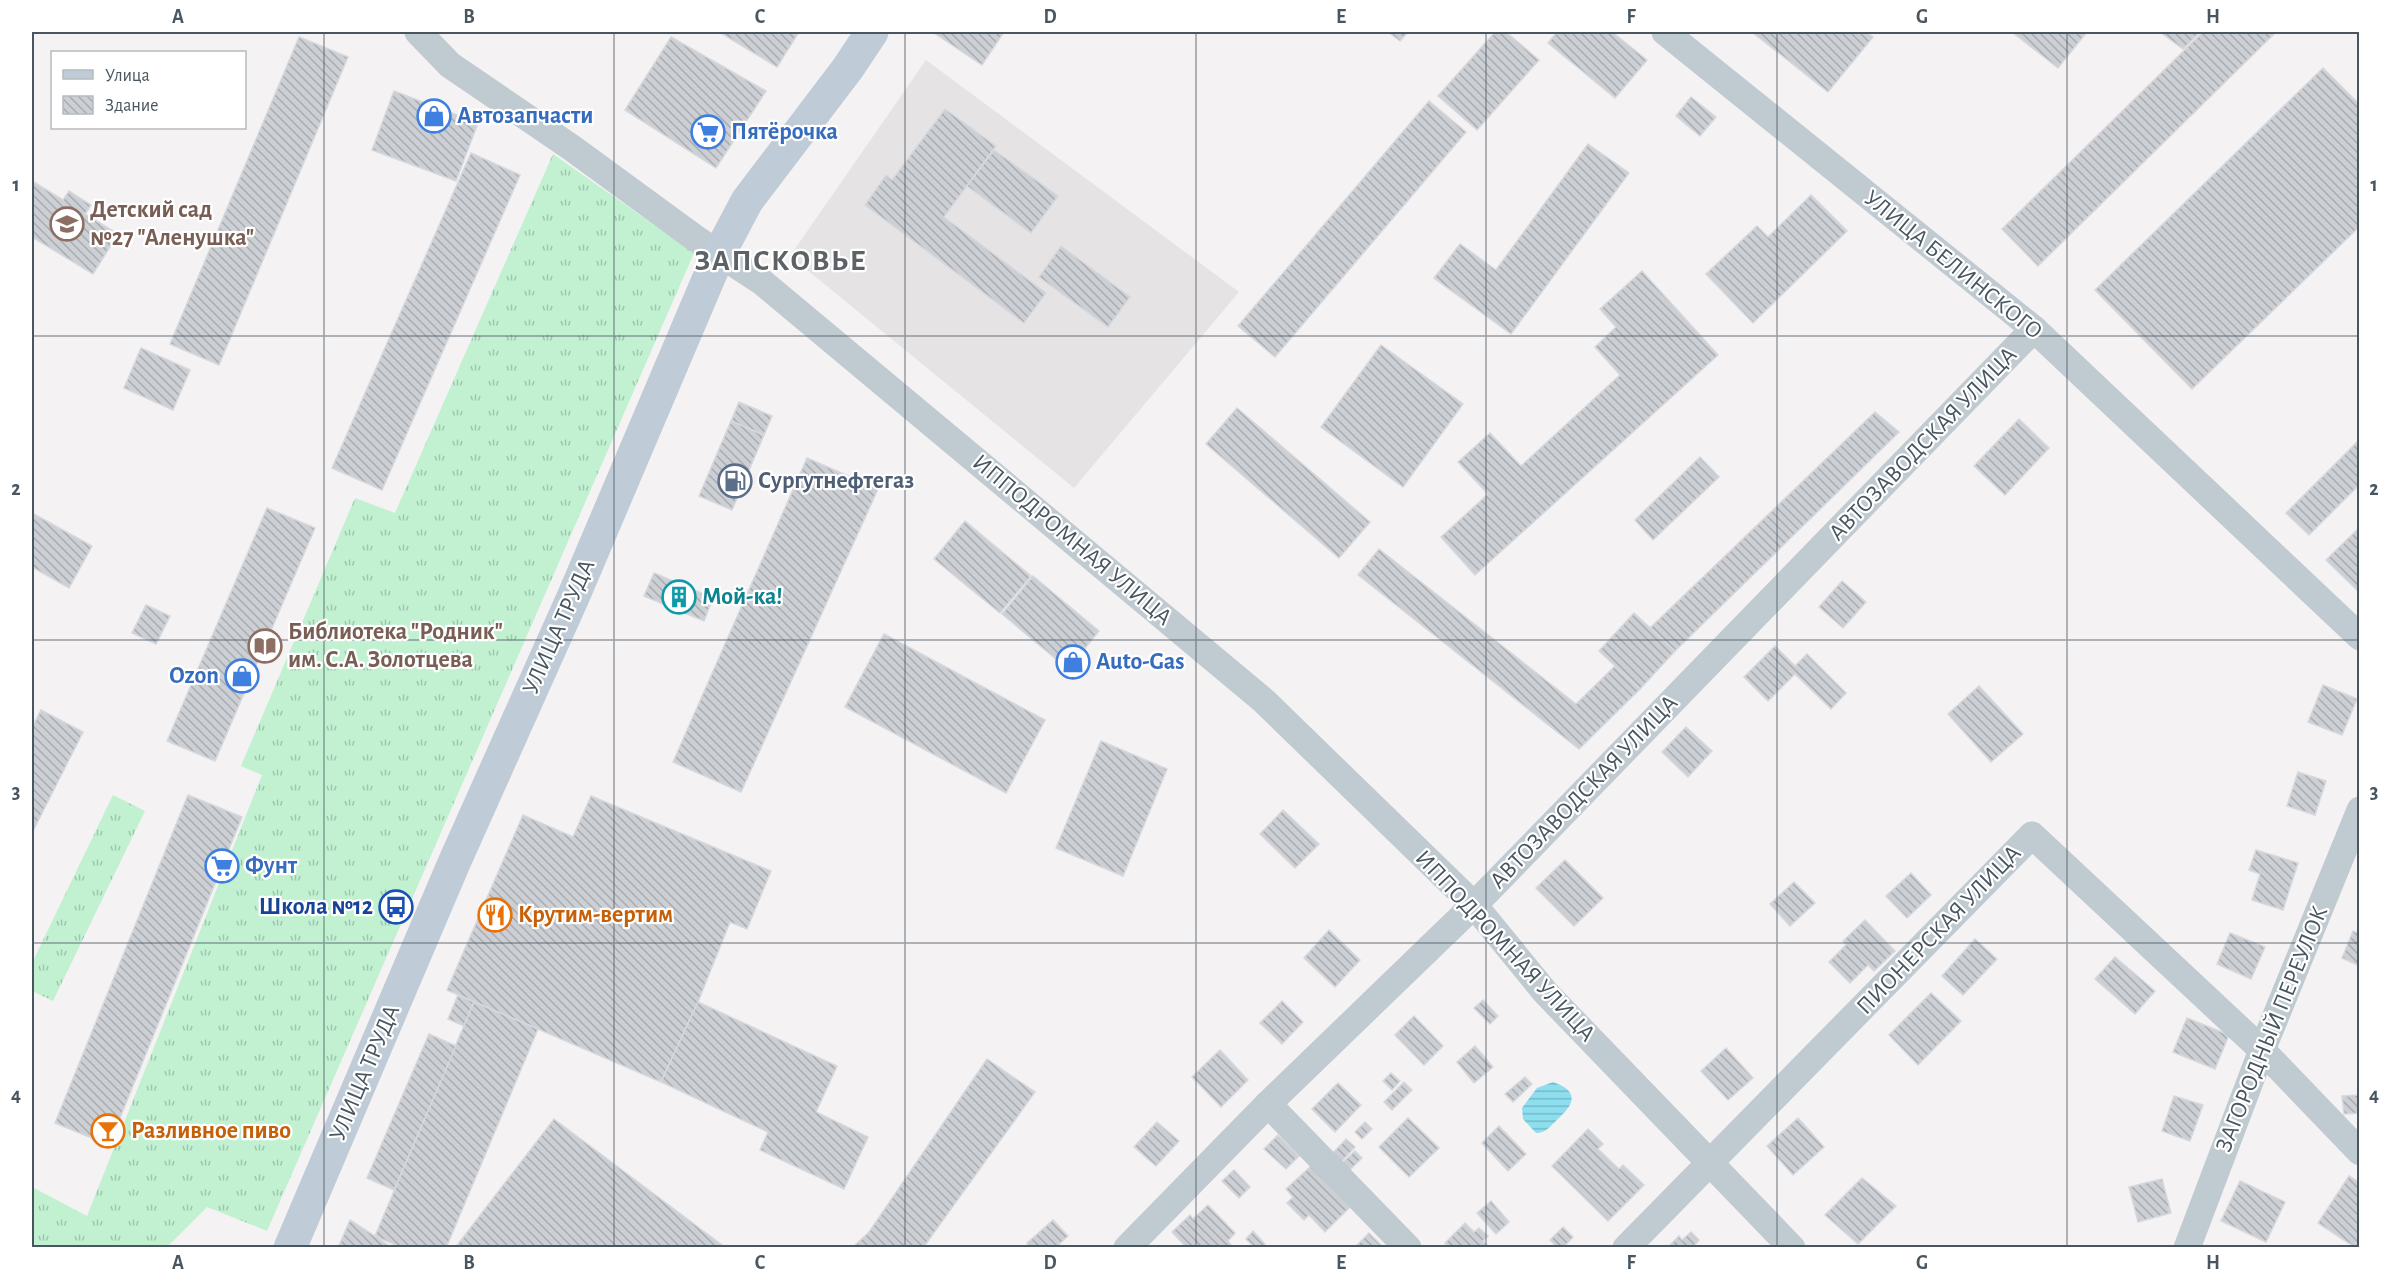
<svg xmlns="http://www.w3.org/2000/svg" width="2391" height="1279" font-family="'Alegreya Sans',sans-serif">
	<defs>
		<pattern id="grass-tufts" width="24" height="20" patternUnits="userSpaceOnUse" patternTransform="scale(1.5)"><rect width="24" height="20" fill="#c1f1d1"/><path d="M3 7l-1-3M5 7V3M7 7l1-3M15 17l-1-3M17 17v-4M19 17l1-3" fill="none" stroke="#9fc6ad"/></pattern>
		<pattern id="water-rules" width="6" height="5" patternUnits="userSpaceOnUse" patternTransform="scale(1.5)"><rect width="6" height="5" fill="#8ddfef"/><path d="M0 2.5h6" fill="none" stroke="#75b8c5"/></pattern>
		<pattern id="building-back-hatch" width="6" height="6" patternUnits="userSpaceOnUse" patternTransform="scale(1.5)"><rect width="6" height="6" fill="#cccfd4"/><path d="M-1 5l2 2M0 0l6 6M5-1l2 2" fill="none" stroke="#a8abaf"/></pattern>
	</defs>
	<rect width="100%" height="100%" fill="#f4f2f2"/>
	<path fill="#e5e3e4" d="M926 60 1239 292 1074 488 790 256Z"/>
	<g fill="url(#grass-tufts)">
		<path d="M553 154 694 253 267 1231 207 1207 167 1247H32V1187L87 1216 262 775 241 766 355 498 395 513Z"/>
		<path d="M113 795 145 811 53 1001 32 991V963Z"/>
	</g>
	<path fill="url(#water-rules)" d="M1553 1082C1576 1090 1577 1101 1560 1117 1553 1123 1546 1134 1536 1133L1523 1119 1522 1108 1537 1088Z"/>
	<g fill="url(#building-back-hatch)" stroke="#d6d8dd" stroke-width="1.5">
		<path d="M719 32H799L777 67Z"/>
		<path d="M935 32H1004L982 65 934 33Z"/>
		<path d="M1388 32H1408L1400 41Z"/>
		<path d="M1495 32H1506L1539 60 1477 130 1438 96Z"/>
		<path d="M1557 32H1612L1647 60 1615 98 1548 43Z"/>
		<path d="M1752 32H1866L1873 37 1828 92Z"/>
		<path d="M2012 32H2087L2058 68Z"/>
		<path d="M2160 32H2200L2183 49Z"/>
		<path d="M2203 32H2276L2038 266 2002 229Z"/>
		<path d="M299 37 348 57 219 365 170 344Z"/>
		<path d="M671 37 766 91 716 168 625 110Z"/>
		<path d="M2323 68 2360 105V226L2192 389 2095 290Z"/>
		<path d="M394 91 478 123 456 181 372 150Z"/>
		<path d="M1691 97 1716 117 1700 136 1676 116Z"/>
		<path d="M1429 101 1466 132 1275 357 1238 326Z"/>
		<path d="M945 109 996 146 944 217 1046 293 1024 323 865 205 886 175 892 180Z"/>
		<path d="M1588 144 1629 173 1511 334 1434 278 1460 244 1496 270Z"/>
		<path d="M994 150 1058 196 1031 233 967 186Z"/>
		<path d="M471 153 520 175 382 490 332 468Z"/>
		<path d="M32 181 63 200 69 191 91 205 85 214 118 234 93 274 32 237Z"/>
		<path d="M1811 195 1847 231 1753 323 1706 274 1757 226 1768 237Z"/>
		<path d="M1061 246 1130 297 1108 327 1039 277Z"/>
		<path d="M1642 271 1718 355 1475 575 1441 537 1488 494 1458 462 1490 433 1521 466 1620 375 1595 347 1616 327 1600 309Z"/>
		<path d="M1381 345 1463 404 1403 487 1321 427Z"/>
		<path d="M141 348 190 370 173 410 124 388Z"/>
		<path d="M739 402 772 416 764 435 731 421Z"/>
		<path d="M1237 408 1370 522 1339 558 1206 444Z"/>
		<path d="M1875 412 1899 432 1675 651 1650 628Z"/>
		<path d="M2019 419 2049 448 2005 495 1974 466Z"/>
		<path d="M731 421 764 435 732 510 699 496Z"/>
		<path d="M2360 439V484L2309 535 2286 513Z"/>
		<path d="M1700 457 1719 477 1653 540 1635 520Z"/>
		<path d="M807 458 878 489 741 792 673 762Z"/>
		<path d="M267 508 315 528 215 761 167 741Z"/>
		<path d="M32 513 92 546 69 588 32 567Z"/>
		<path d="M965 521 1031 576 1000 613 934 559Z"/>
		<path d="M2360 527V593L2326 560Z"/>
		<path d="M1379 549 1576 704 1615 666 1640 689 1579 749 1358 575Z"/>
		<path d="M654 573 713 598 704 621 644 596Z"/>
		<path d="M1033 576 1099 631 1068 669 1002 614Z"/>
		<path d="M1842 581 1866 602 1843 628 1819 607Z"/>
		<path d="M146 605 170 616 156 644 132 633Z"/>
		<path d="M1634 613 1675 651 1640 689 1599 651Z"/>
		<path d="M884 634 1045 720 1006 793 845 707Z"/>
		<path d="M1775 646 1795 666 1807 654 1846 693 1831 709 1795 674 1768 701 1744 677Z"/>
		<path d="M2323 685 2357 699 2342 735 2308 722Z"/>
		<path d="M1979 686 2023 734 1991 762 1948 714Z"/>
		<path d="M41 710 83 732 32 833V728Z"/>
		<path d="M1686 727 1712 751 1688 777 1662 752Z"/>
		<path d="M1101 741 1167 769 1123 876 1056 848Z"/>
		<path d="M2298 772 2326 781 2315 815 2287 806Z"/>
		<path d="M188 795 242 817 109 1145 55 1123Z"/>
		<path d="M591 796 771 871 747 929 730 922 698 1002 661 1082 447 990 523 815 573 837Z"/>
		<path d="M1283 810 1319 844 1295 868 1260 834Z"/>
		<path d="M2256 850 2298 863 2283 910 2252 900 2260 874 2249 870Z"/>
		<path d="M1565 860 1603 898 1574 926 1536 888Z"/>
		<path d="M1911 873 1931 895 1907 918 1886 896Z"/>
		<path d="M1794 882 1815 903 1790 926 1770 904Z"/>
		<path d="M1865 920 1895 951 1874 971 1868 965 1850 983 1829 962 1846 945 1843 941Z"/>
		<path d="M1329 930 1360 960 1335 987 1304 958Z"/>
		<path d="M2353 931 2360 934V966L2342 958Z"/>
		<path d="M2230 933 2265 947 2251 979 2217 964Z"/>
		<path d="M1975 939 1997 959 1963 995 1942 976Z"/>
		<path d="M2115 957 2155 991 2135 1014 2095 979Z"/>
		<path d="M1931 993 1961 1021 1918 1065 1889 1035Z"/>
		<path d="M458 995 474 1002 464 1026 448 1019Z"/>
		<path d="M1483 1000 1498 1016 1490 1024 1474 1008Z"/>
		<path d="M1282 1001 1303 1022 1282 1044 1260 1023Z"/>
		<path d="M474 1002 538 1029 446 1248H402L375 1236Z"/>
		<path d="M698 1002 837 1066 816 1112 868 1137 844 1189 760 1150 768 1132 661 1082Z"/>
		<path d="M1414 1016 1443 1046 1424 1065 1395 1035Z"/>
		<path d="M2187 1018 2229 1035 2215 1069 2173 1052Z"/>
		<path d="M429 1034 456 1046 394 1190 367 1178Z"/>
		<path d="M1475 1046 1493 1067 1474 1083 1457 1062Z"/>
		<path d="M1726 1048 1753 1078 1728 1100 1701 1071Z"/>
		<path d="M1220 1050 1248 1080 1221 1107 1192 1077Z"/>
		<path d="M987 1059 1035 1092 923 1248H852L869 1232Z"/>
		<path d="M1391 1073 1400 1081 1392 1090 1383 1081Z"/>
		<path d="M1525 1077 1532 1084 1513 1102 1505 1094Z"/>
		<path d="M1404 1082 1412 1090 1392 1110 1384 1102Z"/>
		<path d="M1338 1083 1361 1105 1335 1132 1312 1109Z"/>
		<path d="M2360 1095V1113L2344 1114 2342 1096Z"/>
		<path d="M2174 1096 2203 1105 2190 1141 2162 1131Z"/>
		<path d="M1408 1118 1439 1148 1409 1177 1379 1147Z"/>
		<path d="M1798 1118 1824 1147 1793 1175 1767 1146Z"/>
		<path d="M554 1119 726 1248H455Z"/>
		<path d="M1157 1122 1179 1141 1156 1166 1134 1147Z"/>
		<path d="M1365 1122 1372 1129 1362 1139 1355 1132Z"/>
		<path d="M1499 1126 1526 1154 1508 1171 1482 1143Z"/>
		<path d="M1588 1129 1603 1144 1598 1149 1619 1169 1623 1165 1644 1185 1608 1221 1552 1166Z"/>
		<path d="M1278 1135 1299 1156 1286 1169 1264 1149Z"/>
		<path d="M1346 1139 1355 1147 1341 1162 1332 1154Z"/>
		<path d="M1355 1151 1362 1158 1349 1171 1342 1163Z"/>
		<path d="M1311 1166 1350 1207 1325 1232 1309 1215 1304 1220 1287 1203 1293 1197 1286 1189Z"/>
		<path d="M1234 1170 1250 1187 1239 1198 1222 1181Z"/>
		<path d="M2349 1176 2360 1183V1248H2356L2318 1223Z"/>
		<path d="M1862 1178 1896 1206 1858 1244 1825 1215Z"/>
		<path d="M2162 1179 2171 1213 2138 1222 2129 1187Z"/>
		<path d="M2240 1181 2285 1202 2266 1242 2221 1221Z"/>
		<path d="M1491 1201 1509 1222 1496 1234 1477 1213Z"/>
		<path d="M1208 1205 1235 1233 1228 1241 1231 1245 1229 1248H1187L1172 1232 1190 1215 1193 1219Z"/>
		<path d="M350 1220 375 1236 392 1248H338Z"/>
		<path d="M1053 1220 1068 1236 1055 1248H1031L1027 1243Z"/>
		<path d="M1465 1223 1474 1232 1479 1228 1488 1236 1483 1241 1487 1245 1485 1248H1449L1445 1243Z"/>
		<path d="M1563 1227 1573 1237 1563 1248H1558L1550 1240Z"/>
		<path d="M1253 1231 1265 1244 1262 1248H1255L1246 1239Z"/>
		<path d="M1691 1232 1699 1240 1692 1248H1667L1679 1236 1682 1240Z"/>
		<path d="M1369 1233 1382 1246 1380 1248H1354Z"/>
	</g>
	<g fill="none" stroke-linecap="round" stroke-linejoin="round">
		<g stroke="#c0cad1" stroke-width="27">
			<path d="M418 32 450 65 572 148 695 238 762 282 1264 701 1474 905 1545 992 1792 1248"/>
			<path d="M1665 32 2034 329 2360 637"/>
			<path d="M1268 1104 1408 1248"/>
			<path d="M1127 1248 1268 1104 1474 905 2034 329"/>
			<path d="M1626 1248 2032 835 2262 1050 2360 1152"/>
			<path d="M2187 1248 2262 1050 2360 810"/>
		</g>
		<path stroke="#bfcbd6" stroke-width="33" d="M290 1248 454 863 574 595 719 254 747 201 848 68 872 32"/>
	</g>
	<path fill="none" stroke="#495660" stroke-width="1.5" stroke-opacity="0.55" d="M324 32V1248M614 32V1248M905 32V1248M1196 32V1248M1486 32V1248M1777 32V1248M2067 32V1248M32 336H2360M32 640H2360M32 943H2360"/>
	<defs>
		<symbol id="shop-ring" viewBox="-11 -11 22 22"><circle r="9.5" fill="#fff" stroke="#3f7fe0" stroke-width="1.5"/><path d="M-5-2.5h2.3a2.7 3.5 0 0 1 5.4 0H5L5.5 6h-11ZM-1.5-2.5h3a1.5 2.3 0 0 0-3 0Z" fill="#3f7fe0"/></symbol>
		<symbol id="supermarket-ring" viewBox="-11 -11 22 22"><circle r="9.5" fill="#fff" stroke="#3f7fe0" stroke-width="1.5"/><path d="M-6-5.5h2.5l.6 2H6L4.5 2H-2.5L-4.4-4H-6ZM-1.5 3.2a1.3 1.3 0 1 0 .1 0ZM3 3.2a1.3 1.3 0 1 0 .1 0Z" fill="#3f7fe0"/></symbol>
		<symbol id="school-ring" viewBox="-11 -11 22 22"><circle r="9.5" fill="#fff" stroke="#8d6e63" stroke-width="1.5"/><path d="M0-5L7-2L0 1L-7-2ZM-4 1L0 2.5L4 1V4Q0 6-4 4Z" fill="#8d6e63"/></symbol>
		<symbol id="fuel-ring" viewBox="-11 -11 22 22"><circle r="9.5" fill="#fff" stroke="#5c6f8a" stroke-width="1.5"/><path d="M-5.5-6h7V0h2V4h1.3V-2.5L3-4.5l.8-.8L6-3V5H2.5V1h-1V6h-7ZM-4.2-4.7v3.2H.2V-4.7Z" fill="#5c6f8a"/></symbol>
		<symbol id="building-ring" viewBox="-11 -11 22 22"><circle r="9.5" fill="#fff" stroke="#0f9aa8" stroke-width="1.5"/><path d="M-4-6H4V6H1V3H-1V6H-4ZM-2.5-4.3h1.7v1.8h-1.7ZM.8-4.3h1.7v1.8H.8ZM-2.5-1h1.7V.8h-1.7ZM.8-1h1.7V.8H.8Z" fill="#0f9aa8"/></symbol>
		<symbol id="library-ring" viewBox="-11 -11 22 22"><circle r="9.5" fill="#fff" stroke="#8d6e63" stroke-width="1.5"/><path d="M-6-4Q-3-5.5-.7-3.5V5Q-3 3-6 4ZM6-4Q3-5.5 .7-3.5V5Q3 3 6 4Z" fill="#8d6e63"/></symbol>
		<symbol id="bus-ring" viewBox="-11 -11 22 22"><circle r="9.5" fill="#fff" stroke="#1a4fb4" stroke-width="1.5"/><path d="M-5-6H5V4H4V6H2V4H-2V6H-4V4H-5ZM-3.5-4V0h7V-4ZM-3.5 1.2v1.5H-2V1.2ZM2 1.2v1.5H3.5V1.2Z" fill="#1a4fb4"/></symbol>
		<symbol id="restaurant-ring" viewBox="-11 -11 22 22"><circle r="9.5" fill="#fff" stroke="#e8710a" stroke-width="1.5"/><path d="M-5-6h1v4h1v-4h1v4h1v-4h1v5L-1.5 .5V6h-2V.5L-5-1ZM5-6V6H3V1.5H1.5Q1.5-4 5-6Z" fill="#e8710a"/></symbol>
		<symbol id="bar-ring" viewBox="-11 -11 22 22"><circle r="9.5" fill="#fff" stroke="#e8710a" stroke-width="1.5"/><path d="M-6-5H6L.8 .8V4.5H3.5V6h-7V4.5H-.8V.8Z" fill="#e8710a"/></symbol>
	</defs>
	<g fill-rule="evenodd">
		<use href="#shop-ring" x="415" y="97" width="38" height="38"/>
		<use href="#supermarket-ring" x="689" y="113" width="38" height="38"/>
		<use href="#school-ring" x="48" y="205" width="38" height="38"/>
		<use href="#fuel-ring" x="716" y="462" width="38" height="38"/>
		<use href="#building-ring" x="660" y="578" width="38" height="38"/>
		<use href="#library-ring" x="246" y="627" width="38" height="38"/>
		<use href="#shop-ring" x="1054" y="643" width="38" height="38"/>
		<use href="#shop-ring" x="223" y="657" width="38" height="38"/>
		<use href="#supermarket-ring" x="203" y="847" width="38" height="38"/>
		<use href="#bus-ring" x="377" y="888" width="38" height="38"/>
		<use href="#restaurant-ring" x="476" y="896" width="38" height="38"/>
		<use href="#bar-ring" x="89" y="1112" width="38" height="38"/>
	</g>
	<g text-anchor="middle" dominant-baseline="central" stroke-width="4.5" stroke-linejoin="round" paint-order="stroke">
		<g font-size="24" font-weight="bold" fill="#366cbe" stroke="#fff" text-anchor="start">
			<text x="457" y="116">Автозапчасти</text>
			<text x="731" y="132">Пятёрочка</text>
			<text x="1096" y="662">Auto-Gas</text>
			<text x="219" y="676" text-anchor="end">Ozon</text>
			<text x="245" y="866">Фунт</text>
		</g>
		<g font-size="24" font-weight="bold" fill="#785e54" stroke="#fff" text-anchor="start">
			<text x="90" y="210">Детский сад<tspan x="90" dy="28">№27 "Аленушка"</tspan></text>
			<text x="288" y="632">Библиотека "Родник"<tspan x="288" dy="28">им. С.А. Золотцева</tspan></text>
		</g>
		<g font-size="24" fill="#495660" stroke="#fff">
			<text transform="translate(1953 265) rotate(39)">УЛИЦА БЕЛИНСКОГО</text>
			<text transform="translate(1923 444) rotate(-46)">АВТОЗАВОДСКАЯ УЛИЦА</text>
			<text transform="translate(1072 540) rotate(40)">ИППОДРОМНАЯ УЛИЦА</text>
			<text transform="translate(559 627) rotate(-66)">УЛИЦА ТРУДА</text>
			<text transform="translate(1584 792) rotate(-46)">АВТОЗАВОДСКАЯ УЛИЦА</text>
			<text transform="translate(1939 930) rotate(-46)">ПИОНЕРСКАЯ УЛИЦА</text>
			<text transform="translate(1505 946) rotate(47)">ИППОДРОМНАЯ УЛИЦА</text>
			<text transform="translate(2272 1029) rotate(-68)">ЗАГОРОДНЫЙ ПЕРЕУЛОК</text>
			<text transform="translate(365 1073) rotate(-67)">УЛИЦА ТРУДА</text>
		</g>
		<g font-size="24" font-weight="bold" fill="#4e5e75" stroke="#fff" text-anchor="start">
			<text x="758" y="481">Сургутнефтегаз</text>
		</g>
		<g font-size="24" font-weight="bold" fill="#0d838f" stroke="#fff" text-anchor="start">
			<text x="702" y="597">Мой-ка!</text>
		</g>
		<g font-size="24" font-weight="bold" fill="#164399" stroke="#fff" text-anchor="end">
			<text x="373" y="907">Школа №12</text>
		</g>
		<g font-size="24" font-weight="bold" fill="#c56008" stroke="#fff" text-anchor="start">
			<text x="518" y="915">Крутим-вертим</text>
			<text x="131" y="1131">Разливное пиво</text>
		</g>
		<g font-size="30" font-weight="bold" letter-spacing="1.5" fill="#5e6267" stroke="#fff">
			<text x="781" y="261">ЗАПСКОВЬЕ</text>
		</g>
	</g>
	<rect width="2391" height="1279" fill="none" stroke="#ffffff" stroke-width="66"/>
	<rect x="51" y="51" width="195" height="78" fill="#ffffff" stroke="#b6bbbf" stroke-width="1.5"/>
	<rect x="63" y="70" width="30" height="9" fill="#bfcbd6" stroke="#b6bbbf" stroke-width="1.5"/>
	<text x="105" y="81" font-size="18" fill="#495660">Улица</text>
	<rect x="63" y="96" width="30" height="18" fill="url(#building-back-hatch)" stroke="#b6bbbf" stroke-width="1.5"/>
	<text x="105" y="111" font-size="18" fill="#495660">Здание</text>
	<rect x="33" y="33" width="2325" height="1213" fill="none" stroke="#495660" stroke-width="2"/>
	<g font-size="20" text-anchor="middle" font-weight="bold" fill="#495660">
		<text x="178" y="23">A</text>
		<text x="469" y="23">B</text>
		<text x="760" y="23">C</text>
		<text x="1050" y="23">D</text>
		<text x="1341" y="23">E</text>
		<text x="1631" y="23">F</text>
		<text x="1922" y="23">G</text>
		<text x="2213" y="23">H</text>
		<text x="16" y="191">1</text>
		<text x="2374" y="191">1</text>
		<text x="16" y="495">2</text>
		<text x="2374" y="495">2</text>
		<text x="16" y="798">3</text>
		<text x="2374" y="798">3</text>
		<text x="16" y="1101">4</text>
		<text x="2374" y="1101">4</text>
		<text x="178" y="1269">A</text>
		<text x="469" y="1269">B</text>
		<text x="760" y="1269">C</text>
		<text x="1050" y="1269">D</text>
		<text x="1341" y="1269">E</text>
		<text x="1631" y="1269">F</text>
		<text x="1922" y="1269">G</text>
		<text x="2213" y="1269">H</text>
	</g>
</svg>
